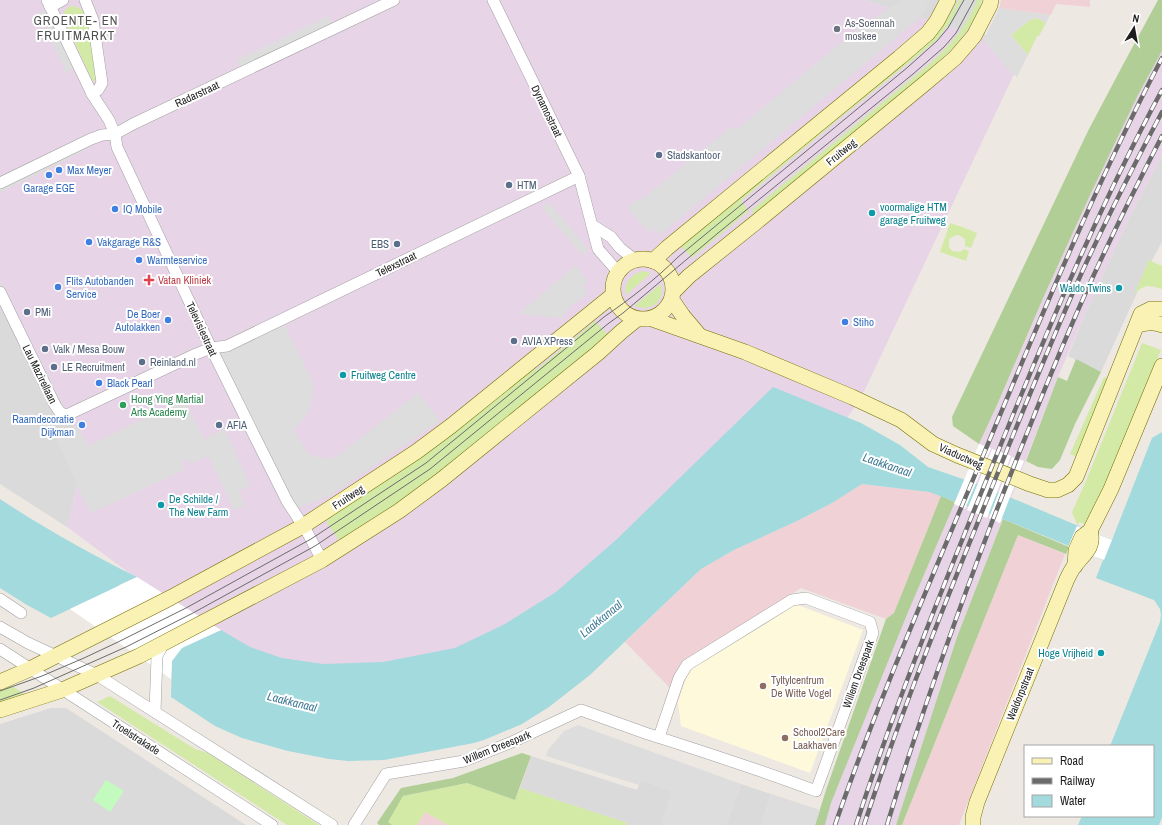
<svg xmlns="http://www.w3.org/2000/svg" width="1162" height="825" font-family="'Archivo Narrow',sans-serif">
	<rect width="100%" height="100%" fill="#eee8e2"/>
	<g fill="#dbdada">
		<path d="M864 0H978L986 38Z"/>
		<path d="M1162 156V242L1152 260 1101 372 1068 356 1085 314 1132 212Z"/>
		<path d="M0 281 86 450 67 527 0 484Z"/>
		<path d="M51 708H66L246 825H0V724Z"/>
		<path d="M531 756 637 790 641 780 672 791 661 825H626L627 823 520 788Z"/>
		<path d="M741 784 771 794 761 825H726Z"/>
	</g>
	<g fill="#f0d1d5">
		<path d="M1001 0H1090V7L1056 4 1051 15 999 8Z"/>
		<path d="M862 484 929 492 941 496 894 613 886 619 801 588 684 662 670 688 625 642 701 569 734 550 797 521 832 503Z"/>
		<path d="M1018 535 1065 554 959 825H902Z"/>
		<path d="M425 812 448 825H417Z"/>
	</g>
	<g fill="#e8d4e7">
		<path d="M0 0H864L986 38 1016 70 860 400 813 464 531 689 259 669 67 527 86 450 0 281Z"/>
		<path d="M1162 51V156L1132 212 1085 314 1058 377 957 637 896 825H825L831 803 906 617 981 440 997 405 1044 296 1091 193 1138 95Z"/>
	</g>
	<path fill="#fff9db" d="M795 604 863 630 810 773 681 726 678 702 689 670Z"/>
	<g fill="#d3eaa7">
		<path d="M959 0H962L951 21 937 40 920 54 839 119 741 201 749 211 692 258 679 244 932 38 945 23Z"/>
		<path d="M977 0H982C975 22 962 39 946 55L836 150 695 262 754 213 752 210 753 209 929 64C950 45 967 27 977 0Z"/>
		<path d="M72 6C81 7 84 11 88 18L96 81H94L92 80 63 17C63 11 66 8 72 6Z"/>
		<path d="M1037 18 1046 23 1039 36H1037L1028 55 1011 35 1030 20Z"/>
		<path d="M950 223 965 228 977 233 971 248 965 246V239L959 235 954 236 949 239V247L952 251 960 252 964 249 969 251 966 261 940 252Z"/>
		<path d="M1149 260 1162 266V289C1149 285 1143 284 1134 295Z"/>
		<path d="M643 271 651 273 626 295C623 283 631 274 643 271Z"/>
		<path d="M661 284C665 302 651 312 634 306Z"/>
		<path d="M595 321 609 336 468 452 396 506 340 540 338 539 327 523 328 519 421 456 532 366 536 370Z"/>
		<path d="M1142 343 1161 350 1093 515 1087 525 1079 522 1078 527 1072 512 1086 481Z"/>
		<path d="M1104 377 1109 379 1077 457 1070 454Z"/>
		<path d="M8 683 30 698 0 708V687Z"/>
		<path d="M110 696 195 749 208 753 319 825H287L97 702Z"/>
		<path d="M467 783 515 800 520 788 627 823 626 825H448L425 812 417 825H392L387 822 403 796Z"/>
	</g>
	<g fill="#b0ce96">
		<path d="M1158 0H1162V51L1138 95 1091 193 1044 296 997 405 979 444 953 426 952 417 1088 131 1125 61Z"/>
		<path d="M1076 359 1101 372 1075 424 1060 460 1052 469 1038 467 1026 461 1058 377 1067 381Z"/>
		<path d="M941 496 955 502 906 617 831 803 825 825H815L826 790 886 619 894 613Z"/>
		<path d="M1003 519 1069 547 1066 554 1018 535 902 825H896L957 637Z"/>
		<path d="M522 753 531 756 515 800 467 783 403 796 388 822 392 825H379L377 823 401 788 453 778Z"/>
	</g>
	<path fill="#c3fabe" d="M106 780 124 791 110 812 93 800Z"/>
	<g fill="#ddd">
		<path d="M902 0H930L923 14 916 21 660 235 655 228 649 233 627 208 639 198 641 200 732 126 736 130 861 26Z"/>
		<path d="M999 8 1050 15 1046 23 1037 18 1030 20 1011 35 1028 55 1017 77 1009 71 988 45 983 41Z"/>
		<path d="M47 9 74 68 66 73 39 13Z"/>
		<path d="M328 16 332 24 240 68 237 60Z"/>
		<path d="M83 148 84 151 0 193V188Z"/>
		<path d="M549 202 589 250 582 255 542 208Z"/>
		<path d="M576 265 588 282 583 287 588 293 570 307 562 318 518 314Z"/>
		<path d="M282 319 312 381 314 391 312 400 308 413 302 421 294 429 307 452 314 456 321 458H328L336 457 418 393 440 421 329 496 293 510 212 349Z"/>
		<path d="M184 399 204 439 225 429 250 486 239 491 245 505 234 510 208 456 191 464 188 459 182 461 184 470 103 508V507L90 513 55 436 77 425 88 446Z"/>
		<path d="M578 725 741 784 726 825H661L672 791 641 780 639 785 546 756 548 750 564 731Z"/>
		<path d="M771 794 820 810 815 825H761Z"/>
	</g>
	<path fill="#a2dadd" d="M773 387 861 423 900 445 928 467 983 486 1112 540 1152 438 1162 432V817L1159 825H1078L1082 816H1153V746H1110L1160 622 1161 615 1160 609 1154 600 1096 578 1103 560 1013 523 929 492 862 484 832 503 797 521 734 550 701 569 590 675 549 707 522 724 484 740 474 743 384 760 348 761 329 759 288 751 242 738 215 726 171 697 172 661 176 655 89 600 51 618 27 605 0 588V499C44 528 90 554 137 577L119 585 198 640 221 630 250 647 282 658 323 664 383 662 455 648 505 624 556 592 616 540Z"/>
	<g fill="#fff">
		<path d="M979 444 991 448 965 509 954 504Z"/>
		<path d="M992 449 1011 456 987 518 967 510Z"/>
		<path d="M1012 457 1024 461 1000 523 989 518Z"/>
		<path d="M1077 526 1112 540 1104 560 1068 547Z"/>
		<path d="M137 577 221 630 182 648 172 661 171 679 70 609Z"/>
	</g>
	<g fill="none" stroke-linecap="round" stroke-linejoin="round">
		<defs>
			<g id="street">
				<path d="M47 0 92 94 109 120 115 134 117 147 211 348 255 437 287 501 307 532 322 560"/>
				<path d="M85 0 93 20 102 83 98 90 92 94"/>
				<path d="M493 0 579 176 598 249 618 272"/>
				<path d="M50 7 63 0"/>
				<path d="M0 183 91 139 102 135 115 134 133 124 394 0"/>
				<path d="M592 225 611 237 620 248 635 260"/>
				<path d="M0 292 55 405C58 410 61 415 67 415L196 354 211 348 227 346 579 176"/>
				<path d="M0 599 21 613"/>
				<path d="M0 627 28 643 97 675 111 684 332 825"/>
				<path d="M0 649 272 825"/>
				<path d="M155 712 157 656 164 643"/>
				<path d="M354 825 386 774 464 761 512 742 581 710 648 734C704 752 761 770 816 791L873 633 870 622 806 598 792 600 687 665 679 678 659 737"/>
			</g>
			<g id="secondary">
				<circle cx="643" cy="289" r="30"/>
				<path d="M653 261 667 248 899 58 928 33 937 21 948 0"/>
				<path d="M674 291 689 276 760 219 923 85 955 58 974 36 990 5 991 0"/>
				<path d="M672 300 683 316 699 335"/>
				<path d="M652 319 745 352 852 397 901 420 933 444 957 455 1030 484 1048 490H1057L1068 485 1076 477 1141 314 1151 309H1162"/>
				<path d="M1137 325C1146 323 1153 321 1162 325"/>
				<path d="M1075 566 1076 550 1082 537 1090 531 1111 489 1162 366"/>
				<path d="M0 682 30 669 170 598 303 526 416 452 451 426 613 295"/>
				<path d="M0 710 62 690 139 656 322 560 399 511 441 480 598 353 621 332 637 319"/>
				<path d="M973 825V817L977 802 1067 579C1069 575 1072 569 1075 565 1084 554 1095 547 1090 531"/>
			</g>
		</defs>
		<use href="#street" stroke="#a1a1a1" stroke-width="12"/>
		<use href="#secondary" stroke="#756e03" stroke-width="16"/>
		<use href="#street" stroke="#fff" stroke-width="11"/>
		<use href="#secondary" stroke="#faf2b4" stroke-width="15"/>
		<g stroke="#6b6b6b" stroke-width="1">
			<path d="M0 691 42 676 84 658 118 642 186 608 311 539 426 463 604 317C630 299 656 279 678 257L908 67 937 41 948 28 964 0"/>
			<path d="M0 700 34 688 126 647 193 613 315 546 430 469 609 323 623 313 718 233 913 74 944 47 956 33 974 0"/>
		</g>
		<defs>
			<g id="rail">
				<path d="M835 825C879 698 933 575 985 451 1040 319 1095 186 1162 58"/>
				<path d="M856 825C894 708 940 594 986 481 1040 348 1094 216 1162 90"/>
				<path d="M864 825C900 715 943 608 986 502 1017 425 1048 348 1082 272 1107 218 1134 165 1162 112"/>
				<path d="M887 825C918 723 954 622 992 522 1017 458 1042 394 1069 331 1097 265 1129 200 1162 136"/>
			</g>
		</defs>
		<use href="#rail" stroke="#6b6b6b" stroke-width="4.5"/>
		<use href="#rail" stroke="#fff" stroke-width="3" stroke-dasharray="9" stroke-linecap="butt"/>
	</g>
	<circle fill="#6b7280" stroke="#fff" stroke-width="1.5" cx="837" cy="29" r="4"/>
	<g fill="#5c6f8a" stroke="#fff" stroke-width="1.5">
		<circle cx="659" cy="155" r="4"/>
		<circle cx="509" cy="185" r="4"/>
		<circle cx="397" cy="244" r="4"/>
		<circle cx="27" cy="312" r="4"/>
		<circle cx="514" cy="341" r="4"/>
		<circle cx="45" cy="349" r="4"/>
		<circle cx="142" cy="362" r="4"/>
		<circle cx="54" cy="367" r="4"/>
		<circle cx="219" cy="425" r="4"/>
	</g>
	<g fill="#3f7fe0" stroke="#fff" stroke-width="1.5">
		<circle cx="59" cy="170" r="4"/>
		<circle cx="49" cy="175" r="4"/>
		<circle cx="115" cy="209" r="4"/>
		<circle cx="89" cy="242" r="4"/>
		<circle cx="139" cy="260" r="4"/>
		<circle cx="58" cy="287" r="4"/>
		<circle cx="168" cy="320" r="4"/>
		<circle cx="845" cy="322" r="4"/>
		<circle cx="99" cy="383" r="4"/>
		<circle cx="82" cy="425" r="4"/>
	</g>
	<g fill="#0f9aa8" stroke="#fff" stroke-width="1.5">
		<circle cx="872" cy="213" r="4"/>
		<circle cx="1119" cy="288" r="4"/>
		<circle cx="343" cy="375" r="4"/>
		<circle cx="161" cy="505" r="4"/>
		<circle cx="1101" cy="653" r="4"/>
	</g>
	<path fill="#e0444e" stroke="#fff" stroke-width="1.5" d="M147 274h4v4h4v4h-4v4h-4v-4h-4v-4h4z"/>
	<circle fill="#2e9e5b" stroke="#fff" stroke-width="1.5" cx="123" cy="405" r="4"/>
	<g fill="#8d6e63" stroke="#fff" stroke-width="1.5">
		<circle cx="763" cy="686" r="4"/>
		<circle cx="785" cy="738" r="4"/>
	</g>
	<g text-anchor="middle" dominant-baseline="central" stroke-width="4" stroke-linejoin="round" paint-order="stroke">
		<g font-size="11" fill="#5b616d" stroke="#fff" text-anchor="start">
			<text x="845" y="23">As-Soennah<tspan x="845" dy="13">moskee</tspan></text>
		</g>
		<g font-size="11" fill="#1d1d1d" stroke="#fff">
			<text transform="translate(197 94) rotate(-25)">Radarstraat</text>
			<text transform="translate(547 111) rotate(64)">Dynamostraat</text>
			<text transform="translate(841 152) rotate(-39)">Fruitweg</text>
			<text transform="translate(396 264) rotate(-26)">Telexstraat</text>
			<text transform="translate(202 329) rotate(65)">Televisiestraat</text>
			<text transform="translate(40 374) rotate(64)">Lau Mazirellaan</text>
			<text transform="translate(961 456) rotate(24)">Viaductweg</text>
			<text transform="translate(348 497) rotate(-33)">Fruitweg</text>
			<text transform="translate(858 674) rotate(-70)">Willem Dreespark</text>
			<text transform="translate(1020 694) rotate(-68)">Waldorpstraat</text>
			<text transform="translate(136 737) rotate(33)">Troelstrakade</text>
			<text transform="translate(497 747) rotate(-22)">Willem Dreespark</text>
		</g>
		<g font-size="11" fill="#4e5e75" stroke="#fff" text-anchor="start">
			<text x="667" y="155">Stadskantoor</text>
			<text x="517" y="185">HTM</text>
			<text x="389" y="244" text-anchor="end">EBS</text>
			<text x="35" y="312">PMi</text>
			<text x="522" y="341">AVIA XPress</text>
			<text x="53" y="349">Valk / Mesa Bouw</text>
			<text x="150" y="362">Reinland.nl</text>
			<text x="62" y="367">LE Recruitment</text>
			<text x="227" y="425">AFIA</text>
		</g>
		<g font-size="11" fill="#366cbe" stroke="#fff" text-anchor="start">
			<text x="67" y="170">Max Meyer</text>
			<text x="49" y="188" text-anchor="middle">Garage EGE</text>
			<text x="123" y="209">IQ Mobile</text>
			<text x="97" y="242">Vakgarage R&amp;S</text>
			<text x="147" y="260">Warmteservice</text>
			<text x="66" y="281">Flits Autobanden<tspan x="66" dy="13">Service</tspan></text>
			<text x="160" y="314" text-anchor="end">De Boer<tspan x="160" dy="13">Autolakken</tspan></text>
			<text x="853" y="322">Stiho</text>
			<text x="107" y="383">Black Pearl</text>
			<text x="74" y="419" text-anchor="end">Raamdecoratie<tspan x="74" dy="13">Dijkman</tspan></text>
		</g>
		<g font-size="11" fill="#0d838f" stroke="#fff" text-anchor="start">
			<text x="880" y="207">voormalige HTM<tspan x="880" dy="13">garage Fruitweg</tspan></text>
			<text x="1111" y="288" text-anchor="end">Waldo Twins</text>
			<text x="351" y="375">Fruitweg Centre</text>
			<text x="169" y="499">De Schilde /<tspan x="169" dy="13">The New Farm</tspan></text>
			<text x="1093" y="653" text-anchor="end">Hoge Vrijheid</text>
		</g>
		<g font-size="11" fill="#be3a42" stroke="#fff" text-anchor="start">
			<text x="158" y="280">Vatan Kliniek</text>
		</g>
		<g font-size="11" fill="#27864d" stroke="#fff" text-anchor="start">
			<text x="131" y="399">Hong Ying Martial<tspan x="131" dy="13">Arts Academy</tspan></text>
		</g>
		<g font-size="11" fill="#785e54" stroke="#fff" text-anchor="start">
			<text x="771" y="680">Tyltylcentrum<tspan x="771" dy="13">De Witte Vogel</tspan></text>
			<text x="793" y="732">School2Care<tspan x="793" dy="13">Laakhaven</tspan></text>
		</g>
		<g font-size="12" font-style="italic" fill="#407a96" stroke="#fff">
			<text transform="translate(887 465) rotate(19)">Laakkanaal</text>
			<text transform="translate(601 619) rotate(-39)">Laakkanaal</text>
			<text transform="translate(292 702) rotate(14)">Laakkanaal</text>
		</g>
		<g font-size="13" letter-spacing="1" fill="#505050" stroke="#fff">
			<text x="76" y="20">GROENTE- EN<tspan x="76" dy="15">FRUITMARKT</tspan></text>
		</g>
	</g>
	<rect x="1024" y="745" width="130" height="72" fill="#ffffff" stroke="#a5a5a5"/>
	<rect x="1032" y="758" width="20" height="6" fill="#faf2b4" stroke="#a5a5a5"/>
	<text x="1060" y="765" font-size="12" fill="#1d1d1d">Road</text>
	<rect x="1032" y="778" width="20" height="6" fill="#6b6b6b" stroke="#a5a5a5"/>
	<text x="1060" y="785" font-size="12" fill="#1d1d1d">Railway</text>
	<rect x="1032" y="795" width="20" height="12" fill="#a2dadd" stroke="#a5a5a5"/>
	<text x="1060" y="805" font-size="12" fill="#1d1d1d">Water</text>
	<g transform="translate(1134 28) rotate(11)" stroke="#ffffff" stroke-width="3" paint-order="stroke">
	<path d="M0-3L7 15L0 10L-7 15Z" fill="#1d1d1d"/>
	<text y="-6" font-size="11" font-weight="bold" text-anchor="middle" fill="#1d1d1d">N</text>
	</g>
</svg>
